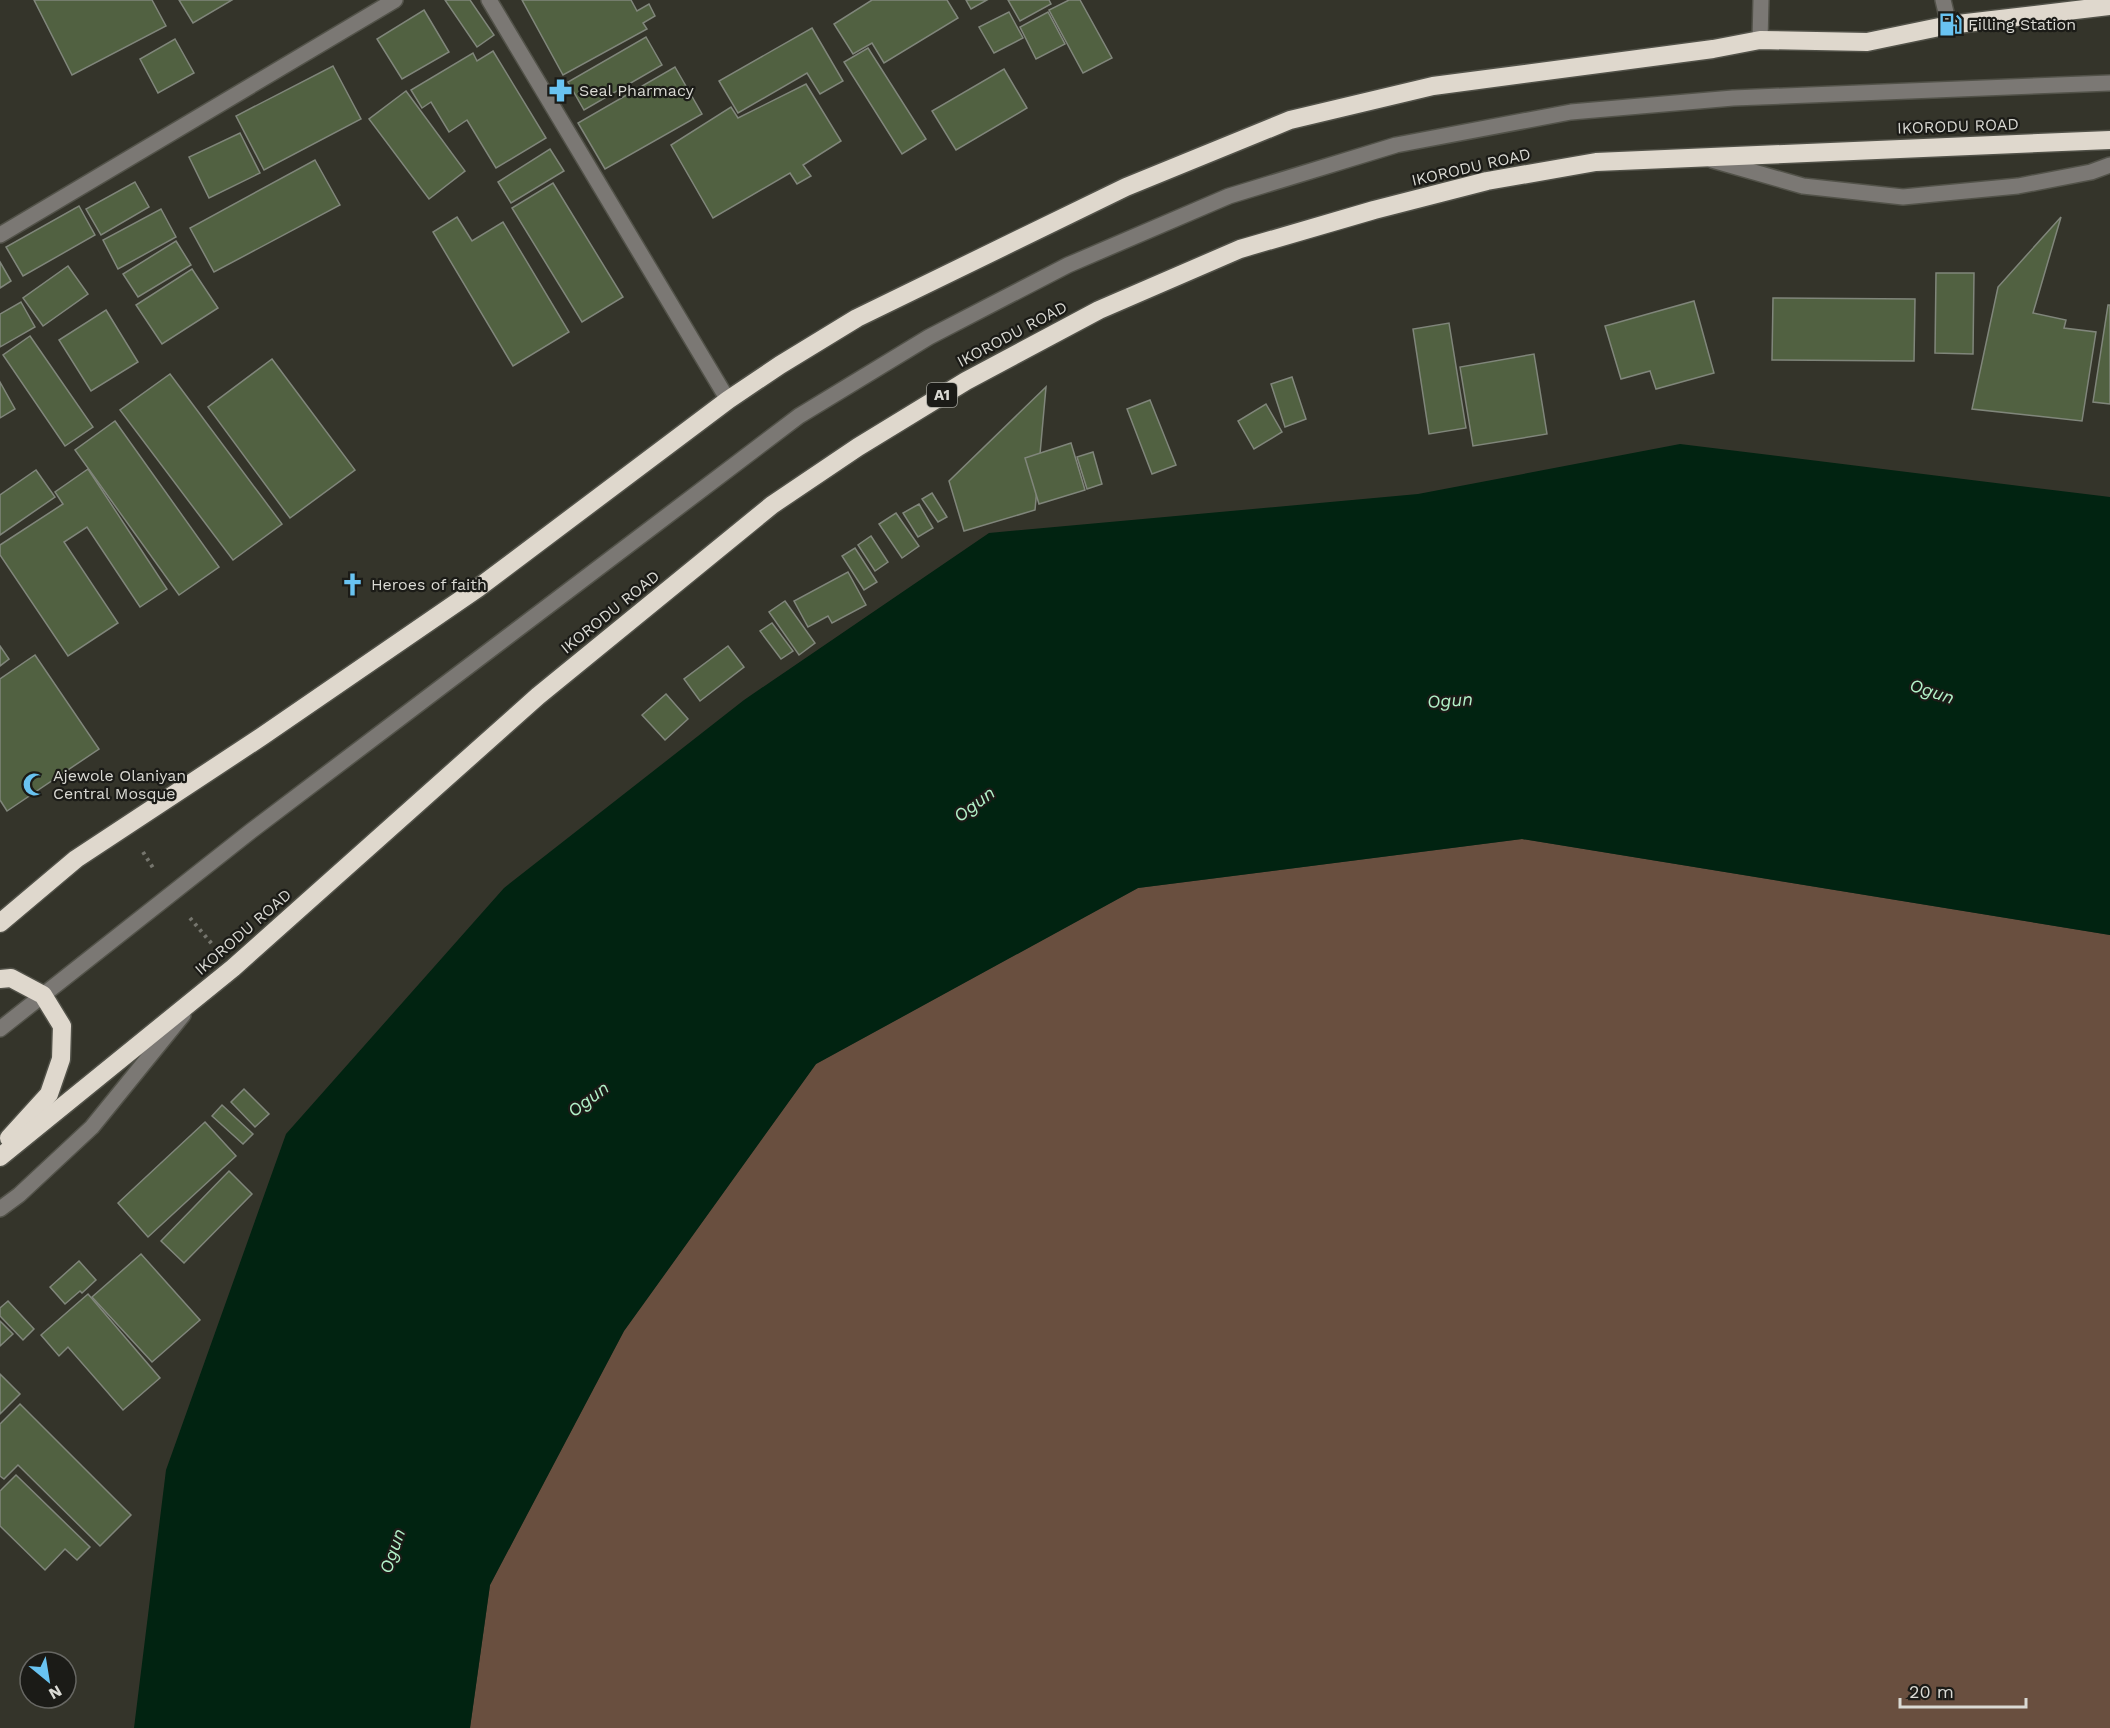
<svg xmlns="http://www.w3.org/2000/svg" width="2110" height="1728" font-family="'Work Sans',sans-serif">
	<rect width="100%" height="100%" fill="#34342a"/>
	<path fill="#694f3f" d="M1522 839 2110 935V1728H470L490 1585 624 1331 816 1064 1138 888Z"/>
	<path fill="#012311" d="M1680 444 2110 497V935L1522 839 1138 888 816 1064 624 1331 490 1585 470 1728H134L166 1470 286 1134 504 888 744 700 989 533 1418 494Z"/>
	<g fill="#516141" stroke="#80867b" stroke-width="1.5">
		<path d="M34 0H152L166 26 72 75Z"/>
		<path d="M179 0H232L193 23Z"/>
		<path d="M445 0H470L494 35 477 47Z"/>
		<path d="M522 0H631L637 11 649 4 655 16 643 23 647 29 563 75Z"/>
		<path d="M872 0H947L958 18 884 63 872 43 853 54 834 24Z"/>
		<path d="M966 0H987L971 9Z"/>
		<path d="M1008 0H1049L1051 4 1020 21Z"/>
		<path d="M1069 0H1080L1112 58 1083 73 1049 10Z"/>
		<path d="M424 10 449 52 402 79 377 39Z"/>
		<path d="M1009 12 1023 38 994 53 979 27Z"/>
		<path d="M1048 12 1065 44 1036 59 1020 27Z"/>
		<path d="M812 28 843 81 820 94 807 73 738 113 719 81Z"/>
		<path d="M646 37 662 65 584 110 568 82Z"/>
		<path d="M175 39 194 73 158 93 140 59Z"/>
		<path d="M868 48 926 139 902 154 844 62Z"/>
		<path d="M493 51 546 138 496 168 467 120 449 132 431 102 422 108 411 90 473 53 477 61Z"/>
		<path d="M333 66 361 119 264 170 236 116Z"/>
		<path d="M675 67 702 114 605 169 578 123Z"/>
		<path d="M1004 69 1027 108 956 150 932 111Z"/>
		<path d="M806 84 841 141 803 165 811 176 797 184 790 173 713 218 671 145 731 107 738 118Z"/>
		<path d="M406 91 465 171 429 199 369 119Z"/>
		<path d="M240 133 260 173 209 198 189 157Z"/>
		<path d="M550 149 564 171 511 203 498 182Z"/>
		<path d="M315 160 340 205 214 272 190 228Z"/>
		<path d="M135 182 149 207 101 235 86 209Z"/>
		<path d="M553 183 623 297 582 322 512 208Z"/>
		<path d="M79 206 95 235 23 276 6 247Z"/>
		<path d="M161 209 176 237 118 269 103 240Z"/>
		<path d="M457 217 472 241 503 222 569 332 513 366 433 232Z"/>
		<path d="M2061 217 2033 313 2066 320 2064 328 2096 332 2082 421 1972 409 1998 287Z"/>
		<path d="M176 241 191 265 138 297 123 274Z"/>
		<path d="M0 262 11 281 0 288Z"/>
		<path d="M68 266 88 294 43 326 23 298Z"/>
		<path d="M192 269 218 308 162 344 136 305Z"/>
		<path d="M1936 273H1974L1973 354 1935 353Z"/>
		<path d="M1773 298 1915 299 1914 361 1772 360Z"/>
		<path d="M1694 301 1714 373 1656 389 1650 371 1621 379 1605 326Z"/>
		<path d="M21 302 35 327 0 347V314Z"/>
		<path d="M2108 305H2110V404L2093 402Z"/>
		<path d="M106 310 138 362 91 391 59 340Z"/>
		<path d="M1449 323 1466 428 1429 434 1413 329Z"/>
		<path d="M30 336 93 427 65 446 3 355Z"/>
		<path d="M1534 354 1547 434 1473 446 1460 367Z"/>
		<path d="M272 359 355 470 290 518 208 407Z"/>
		<path d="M170 374 282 524 233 560 120 410Z"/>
		<path d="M1292 377 1306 419 1285 427 1271 384Z"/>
		<path d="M0 382 15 409 0 418Z"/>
		<path d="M1046 387 1035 510 964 531 949 481Z"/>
		<path d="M1150 400 1176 465 1152 474 1127 409Z"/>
		<path d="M1266 404 1282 432 1254 449 1238 421Z"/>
		<path d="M115 421 219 567 179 595 75 450Z"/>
		<path d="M1071 443 1085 490 1039 504 1025 458Z"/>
		<path d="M1093 452 1102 484 1087 489 1077 457Z"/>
		<path d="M88 469 167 589 140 607 87 527 64 542 118 623 68 656 0 555V545L63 504 55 492Z"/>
		<path d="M36 470 55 497 0 535V495Z"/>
		<path d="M932 493 947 517 938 522 922 499Z"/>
		<path d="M919 504 933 528 918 537 903 513Z"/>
		<path d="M896 513 919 546 902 558 879 524Z"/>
		<path d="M871 536 888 562 875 571 858 545Z"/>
		<path d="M855 548 877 582 864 590 842 556Z"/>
		<path d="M848 572 866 605 832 623 828 616 808 627 794 601Z"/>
		<path d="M785 601 815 643 799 655 769 612Z"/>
		<path d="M772 623 793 651 781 659 760 631Z"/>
		<path d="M0 646 9 659 0 666Z"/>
		<path d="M728 646 744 667 700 701 684 679Z"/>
		<path d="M35 655 99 749 7 811 0 800V679Z"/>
		<path d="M666 694 688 719 665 740 642 715Z"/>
		<path d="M244 1089 269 1114 255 1127 231 1102Z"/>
		<path d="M222 1105 253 1134 243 1144 212 1116Z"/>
		<path d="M205 1122 236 1156 148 1237 118 1203Z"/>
		<path d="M229 1171 252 1194 184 1263 161 1241Z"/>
		<path d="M141 1254 200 1320 152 1362 92 1297Z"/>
		<path d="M79 1261 96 1280 82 1293 80 1291 65 1304 50 1287Z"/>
		<path d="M88 1294 160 1378 123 1410 68 1347 59 1356 41 1335Z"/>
		<path d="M8 1301 34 1329 23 1340 0 1316V1308Z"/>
		<path d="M0 1321 13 1334 0 1346Z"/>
		<path d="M0 1374 20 1394 0 1414Z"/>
		<path d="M20 1404 131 1515 100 1546 18 1465 4 1479 0 1476V1424Z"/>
		<path d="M16 1475 90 1547 77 1560 65 1549 45 1570 0 1526V1491Z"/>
	</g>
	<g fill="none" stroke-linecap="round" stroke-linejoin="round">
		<defs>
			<g id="minor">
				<path d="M489 0 728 400"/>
				<path d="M1943 0 1949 25"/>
				<path d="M1760 40 1761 0"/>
				<path d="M1712 160 1803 186 1903 197 2018 186 2091 172 2110 165"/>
				<path d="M0 235 395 0"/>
				<path d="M0 1029 251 831 799 416 929 337 1068 265 1229 196 1396 145 1571 112 1733 98 2110 83"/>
				<path d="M0 1209 19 1195 92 1127 183 1015"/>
			</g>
			<g id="highway">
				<path d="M0 923 76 859 261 737 478 588 728 400 780 365 857 318 1126 187 1290 120 1433 86 1713 49 1760 40 1867 42 1949 25 2110 6"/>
				<path d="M0 979 11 978 43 995 62 1026 61 1059 49 1094 9 1138"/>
				<path d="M0 1157 233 968 538 696 772 505 858 447 966 381 1099 310 1240 249 1374 210 1487 181 1596 162 2110 140"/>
			</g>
		</defs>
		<use href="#minor" stroke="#525249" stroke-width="18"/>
		<use href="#highway" stroke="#525249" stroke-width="21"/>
		<g stroke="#75756d" stroke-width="4" stroke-dasharray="3 4.5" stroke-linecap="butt">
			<path d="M143 852 155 871"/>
			<path d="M190 918 212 944"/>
		</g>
		<use href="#minor" stroke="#7b7874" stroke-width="15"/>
		<use href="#highway" stroke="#dfd8cd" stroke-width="18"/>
	</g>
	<defs>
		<symbol id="fuel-bare" viewBox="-9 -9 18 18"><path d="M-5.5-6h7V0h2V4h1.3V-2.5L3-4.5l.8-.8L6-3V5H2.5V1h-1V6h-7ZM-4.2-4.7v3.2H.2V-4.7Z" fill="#69c3f1" stroke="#1b1b17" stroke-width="2.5" paint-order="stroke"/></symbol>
		<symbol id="pharmacy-bare" viewBox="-9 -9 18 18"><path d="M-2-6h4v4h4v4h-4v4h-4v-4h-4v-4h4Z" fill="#69c3f1" stroke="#1b1b17" stroke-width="2.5" paint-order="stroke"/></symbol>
		<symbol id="church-bare" viewBox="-9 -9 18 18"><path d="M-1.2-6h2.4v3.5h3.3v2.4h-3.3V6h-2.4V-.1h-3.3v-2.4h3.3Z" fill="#69c3f1" stroke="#1b1b17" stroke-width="2.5" paint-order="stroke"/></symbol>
		<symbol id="mosque-bare" viewBox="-9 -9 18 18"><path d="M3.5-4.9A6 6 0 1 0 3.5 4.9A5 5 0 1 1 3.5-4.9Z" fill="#69c3f1" stroke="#1b1b17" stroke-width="2.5" paint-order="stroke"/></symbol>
	</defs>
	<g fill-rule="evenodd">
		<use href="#fuel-bare" x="1934" y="8" width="33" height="33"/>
		<use href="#pharmacy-bare" x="544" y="74" width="33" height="33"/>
		<use href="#church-bare" x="336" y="568" width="33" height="33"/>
		<use href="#mosque-bare" x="18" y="768" width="33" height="33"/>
	</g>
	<g text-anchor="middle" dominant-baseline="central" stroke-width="4.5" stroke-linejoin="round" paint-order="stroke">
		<rect fill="#1b1b17" stroke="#a1a19b" stroke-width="1.5" x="927" y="383" width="30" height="24" rx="4.5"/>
		<g font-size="15" font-weight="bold" fill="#dadad4">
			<text x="942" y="395">A1</text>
		</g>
		<g font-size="16" fill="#dadad4" stroke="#1b1b17" text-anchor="start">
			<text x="1968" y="24">Filling Station</text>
			<text x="579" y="90">Seal Pharmacy</text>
			<text x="371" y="584">Heroes of faith</text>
			<text x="53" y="775">Ajewole Olaniyan<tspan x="53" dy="18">Central Mosque</tspan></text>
		</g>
		<g font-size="16" fill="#dadad4" stroke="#1b1b17">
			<text transform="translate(1958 126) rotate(-2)">IKORODU ROAD</text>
			<text transform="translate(1471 167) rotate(-13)">IKORODU ROAD</text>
			<text transform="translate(1012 334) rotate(-28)">IKORODU ROAD</text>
			<text transform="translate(610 612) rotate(-39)">IKORODU ROAD</text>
			<text transform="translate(243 932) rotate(-41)">IKORODU ROAD</text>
		</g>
		<g font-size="18" font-style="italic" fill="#b2f1c8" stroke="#1b1b17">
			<text transform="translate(1932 691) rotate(18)">Ogun</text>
			<text transform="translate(1450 700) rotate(-4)">Ogun</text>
			<text transform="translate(974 804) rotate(-37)">Ogun</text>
			<text transform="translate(588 1099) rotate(-37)">Ogun</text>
			<text transform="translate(392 1551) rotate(-71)">Ogun</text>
		</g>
	</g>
	<g transform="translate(48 1680) rotate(150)"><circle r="28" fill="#1b1b17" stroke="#676763" stroke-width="1.5"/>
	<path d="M0-4.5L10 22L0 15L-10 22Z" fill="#69c3f1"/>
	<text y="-9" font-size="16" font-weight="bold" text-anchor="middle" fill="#dadad4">N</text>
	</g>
	<path d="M1900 1698v9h126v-9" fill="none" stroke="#dadad4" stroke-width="3"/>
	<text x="1909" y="1698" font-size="18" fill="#dadad4" stroke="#1b1b17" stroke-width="4.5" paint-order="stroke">20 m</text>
</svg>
